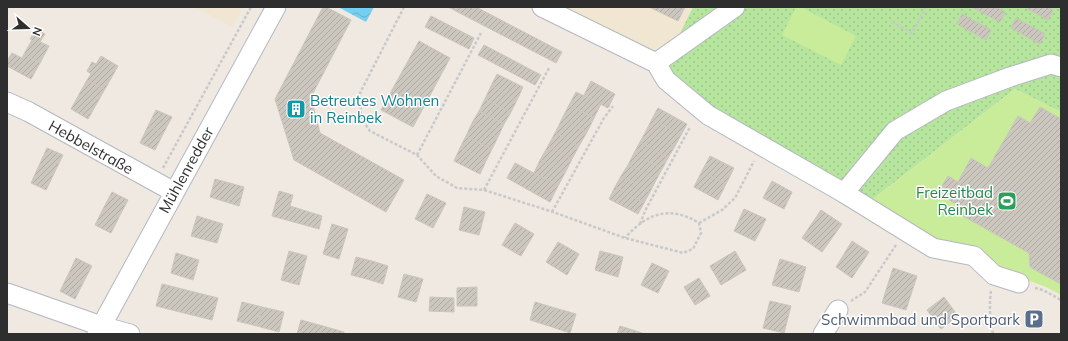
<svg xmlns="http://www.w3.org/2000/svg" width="1068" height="341" font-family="Mulish,sans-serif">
	<defs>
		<pattern id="park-dots" width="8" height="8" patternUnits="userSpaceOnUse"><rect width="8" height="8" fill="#b6e59e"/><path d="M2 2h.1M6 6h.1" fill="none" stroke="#9dc588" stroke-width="1.8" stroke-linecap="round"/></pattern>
		<pattern id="water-waves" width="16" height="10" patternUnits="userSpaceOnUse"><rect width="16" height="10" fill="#75cff0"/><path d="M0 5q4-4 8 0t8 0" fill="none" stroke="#66b2ce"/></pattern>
		<pattern id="building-hatch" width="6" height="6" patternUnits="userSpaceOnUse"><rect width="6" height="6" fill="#cbc7bf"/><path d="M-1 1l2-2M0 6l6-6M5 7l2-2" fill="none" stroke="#afaba4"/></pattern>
	</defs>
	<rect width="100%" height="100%" fill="#efe9e1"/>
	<g fill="#f0e6d1">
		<path d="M195 7H243L232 27Z"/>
		<path d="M542 7H693L666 62Z"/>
	</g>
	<path fill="url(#park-dots)" d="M693 7H1061V112L1015 89 856 212 677 103 666 62Z"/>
	<g fill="#c9ec9a">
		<path d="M796 7H801L856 36 841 65 782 35Z"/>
		<path d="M1015 89 1061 112V295L1046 287 936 246 869 202Z"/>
	</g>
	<path fill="url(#water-waves)" d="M338 7H374L366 22Z"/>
	<g fill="url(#building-hatch)" stroke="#cbc5ba">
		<path d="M323 7H326L351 20 311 97 320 133 404 180 386 212 294 160 275 99Z"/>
		<path d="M448 7H476L562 52 556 63Z"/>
		<path d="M649 7H685L678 21Z"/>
		<path d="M972 7H996L1005 12 1000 22Z"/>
		<path d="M1024 7H1047L1053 10 1048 20Z"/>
		<path d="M962 14 991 30 986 40 957 24Z"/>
		<path d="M431 16 474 38 469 49 425 27Z"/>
		<path d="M1016 18 1045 34 1040 44 1011 28Z"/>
		<path d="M36 29 45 34 40 42 49 46 40 63 24 54 32 40 30 39Z"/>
		<path d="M419 41 450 58 413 127 381 110Z"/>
		<path d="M484 45 541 75 535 85 478 55Z"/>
		<path d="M12 53 22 58 24 54 40 63 31 79 7 66V61Z"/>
		<path d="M101 56 118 66 105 89 87 80 91 74 87 71 92 62 96 64Z"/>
		<path d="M497 74 523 87 517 100 491 86Z"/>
		<path d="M87 80 105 89 88 119 71 109Z"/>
		<path d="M591 81 615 94 608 108 584 95Z"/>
		<path d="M491 86 517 100 511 112 485 99Z"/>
		<path d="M576 92 601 104 594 118 569 105Z"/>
		<path d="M485 99 511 112 504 124 479 111Z"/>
		<path d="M569 105 594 118 587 132 562 119Z"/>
		<path d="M1040 107 1061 119V274L1057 282 1030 267 1029 253 963 216 966 210 938 193 948 176 958 182 971 158 988 168 1018 116 1030 123Z"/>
		<path d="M658 108 687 124 681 135 652 119Z"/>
		<path d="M156 110 172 117 163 134 148 126Z"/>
		<path d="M479 111 504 124 498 137 472 123Z"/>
		<path d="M562 119 587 132 579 146 555 133Z"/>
		<path d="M652 119 681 135 675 146 646 131Z"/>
		<path d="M472 123 498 137 492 149 466 136Z"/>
		<path d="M148 126 163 134 155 150 140 143Z"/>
		<path d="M646 131 675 146 668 158 640 142Z"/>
		<path d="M555 133 579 146 572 159 548 146Z"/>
		<path d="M466 136 492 149 486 161 460 148Z"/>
		<path d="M640 142 668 158 662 169 634 153Z"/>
		<path d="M548 146 572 159 565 173 540 160Z"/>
		<path d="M47 148 63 155 46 190 31 183Z"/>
		<path d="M460 148 486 161 480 174 454 161Z"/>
		<path d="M634 153 662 169 656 180 628 165Z"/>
		<path d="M710 156 734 168 726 184 702 171Z"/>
		<path d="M540 160 565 173 558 186 534 173Z"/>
		<path d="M515 163 558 186 550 202 507 178Z"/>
		<path d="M628 165 656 180 650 192 621 176Z"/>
		<path d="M702 171 726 184 718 200 694 187Z"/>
		<path d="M621 176 650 192 644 203 615 187Z"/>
		<path d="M215 179 244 187 239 206 210 197Z"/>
		<path d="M772 181 792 192 784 209 763 198Z"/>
		<path d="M615 187 644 203 638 214 609 199Z"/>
		<path d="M279 191 293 195 290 206 322 216 319 229 272 216Z"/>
		<path d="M112 192 128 200 119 217 103 209Z"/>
		<path d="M427 194 446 203 433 228 415 219Z"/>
		<path d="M464 207 485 212 479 235 459 230Z"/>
		<path d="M103 209 119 217 111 233 95 225Z"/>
		<path d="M744 209 766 219 755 241 734 231Z"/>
		<path d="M821 210 842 224 822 252 802 238Z"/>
		<path d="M197 216 223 224 217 243 191 236Z"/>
		<path d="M515 223 534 234 521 256 502 245Z"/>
		<path d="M332 224 348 229 339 259 323 254Z"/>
		<path d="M852 241 869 252 852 278 836 267Z"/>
		<path d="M558 242 579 254 567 275 546 262Z"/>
		<path d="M289 251 307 256 299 285 281 280Z"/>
		<path d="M600 251 623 257 618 277 595 270Z"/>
		<path d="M735 251 746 270 721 285 710 266Z"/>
		<path d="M176 253 199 260 193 280 171 273Z"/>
		<path d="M356 257 372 261 367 279 351 275Z"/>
		<path d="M76 258 92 266 83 283 68 275Z"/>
		<path d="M780 259 806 267 799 292 772 285Z"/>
		<path d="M372 261 388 266 383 284 367 279Z"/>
		<path d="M652 263 669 271 658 293 641 285Z"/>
		<path d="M893 268 917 276 906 310 882 303Z"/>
		<path d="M404 274 423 279 416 302 398 297Z"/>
		<path d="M68 275 83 283 75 299 60 291Z"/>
		<path d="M1060 275 1061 276V284L1057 282Z"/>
		<path d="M699 278 710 296 695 305 684 287Z"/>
		<path d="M162 284 218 298 212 320 156 306Z"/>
		<path d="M477 287V306H457V288Z"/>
		<path d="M430 297 454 298V312L429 311Z"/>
		<path d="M944 297 958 316 941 329 927 310Z"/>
		<path d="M770 301 791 306 784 333 763 328Z"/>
		<path d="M242 302 262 307 257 326 237 321Z"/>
		<path d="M535 302 555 308 549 326 530 320Z"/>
		<path d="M262 307 284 312 279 332 257 326Z"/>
		<path d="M555 308 576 314 570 333 549 326Z"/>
		<path d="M301 320 323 326 321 334H297Z"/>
		<path d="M323 326 344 332V334H321Z"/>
		<path d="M620 326 636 331 634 334H617Z"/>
		<path d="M636 331 645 334H634Z"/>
	</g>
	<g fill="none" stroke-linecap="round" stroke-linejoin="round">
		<defs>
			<g id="minor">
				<path d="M542 7 656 63 666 80 708 115 844 193 933 248 974 256 994 275 1019 283"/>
				<path d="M656 63 735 7"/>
				<path d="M7 102 29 112 174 192"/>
				<path d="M844 193 895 131 946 101 1010 77 1051 64 1061 67"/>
				<path d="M7 293 101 326 130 334"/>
				<path d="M97 334 276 7"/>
				<path d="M823 334 838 310"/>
			</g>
		</defs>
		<use href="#minor" stroke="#b4b7c1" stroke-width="21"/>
		<g stroke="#c9c9c9" stroke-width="2.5" stroke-dasharray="3 2" stroke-linecap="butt">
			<path d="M404 7 360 93 361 118 370 131 417 155 436 176 457 188 484 190 553 212 625 238 683 253 693 249 701 233 699 223C670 205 647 213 625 238"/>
			<path d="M892 22 912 33 926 7"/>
			<path d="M417 155 481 33"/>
			<path d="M163 168 251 7"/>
			<path d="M484 190 549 68"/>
			<path d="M552 212 604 118 613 106"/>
			<path d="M699 223 722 210 735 198 754 161"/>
			<path d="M640 224 645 211 690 127"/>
			<path d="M1035 288 1043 290 1061 300"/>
			<path d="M991 291C989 305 990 320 993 334"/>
			<path d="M851 301 865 292 896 245"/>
		</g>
		<use href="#minor" stroke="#fff" stroke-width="19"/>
	</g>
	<defs>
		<symbol id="building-square" viewBox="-11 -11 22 22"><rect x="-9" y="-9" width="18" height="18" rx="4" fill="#0f9aa8" stroke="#fff"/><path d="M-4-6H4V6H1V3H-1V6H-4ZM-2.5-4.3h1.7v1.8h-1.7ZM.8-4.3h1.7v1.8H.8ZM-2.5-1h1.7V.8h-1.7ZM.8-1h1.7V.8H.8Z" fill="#fff"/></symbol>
		<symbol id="stadium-square" viewBox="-11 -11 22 22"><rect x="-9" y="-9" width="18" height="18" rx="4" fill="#2e9e5b" stroke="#fff"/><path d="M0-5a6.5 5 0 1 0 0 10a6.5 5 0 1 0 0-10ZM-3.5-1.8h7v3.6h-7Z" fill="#fff"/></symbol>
		<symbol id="parking-square" viewBox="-11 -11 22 22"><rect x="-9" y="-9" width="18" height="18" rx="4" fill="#5c6f8a" stroke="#fff"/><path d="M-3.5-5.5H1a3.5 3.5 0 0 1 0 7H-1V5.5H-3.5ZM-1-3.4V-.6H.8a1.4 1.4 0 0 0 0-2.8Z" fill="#fff"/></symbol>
	</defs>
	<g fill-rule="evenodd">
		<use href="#building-square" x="285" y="98" width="22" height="22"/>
		<use href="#stadium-square" x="996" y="190" width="22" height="22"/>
		<use href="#parking-square" x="1023" y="308" width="22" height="22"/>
	</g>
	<g text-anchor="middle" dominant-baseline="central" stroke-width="3" stroke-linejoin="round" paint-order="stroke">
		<g font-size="15" fill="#0d838f" stroke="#fff" text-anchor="start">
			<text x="310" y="100">Betreutes Wohnen<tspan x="310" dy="17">in Reinbek</tspan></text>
		</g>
		<g font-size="15" fill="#2e2e2e" stroke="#fff">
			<text transform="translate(91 147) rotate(29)">Hebbelstraße</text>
			<text transform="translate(186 170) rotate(-61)">Mühlenredder</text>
		</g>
		<g font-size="15" fill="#27864d" stroke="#fff" text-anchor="end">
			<text x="993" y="192">Freizeitbad<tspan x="993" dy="17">Reinbek</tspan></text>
		</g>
		<g font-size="15" fill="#4e5e75" stroke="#fff" text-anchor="end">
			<text x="1020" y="319">Schwimmbad und Sportpark</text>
		</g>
	</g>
	<rect width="1068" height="341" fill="none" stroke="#2e2e2e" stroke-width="16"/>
	<g transform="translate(28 28) rotate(110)" stroke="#ffffff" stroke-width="3" paint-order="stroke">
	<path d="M0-3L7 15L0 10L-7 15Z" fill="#2e2e2e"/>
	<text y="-6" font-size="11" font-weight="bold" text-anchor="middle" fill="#2e2e2e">N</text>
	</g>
</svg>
